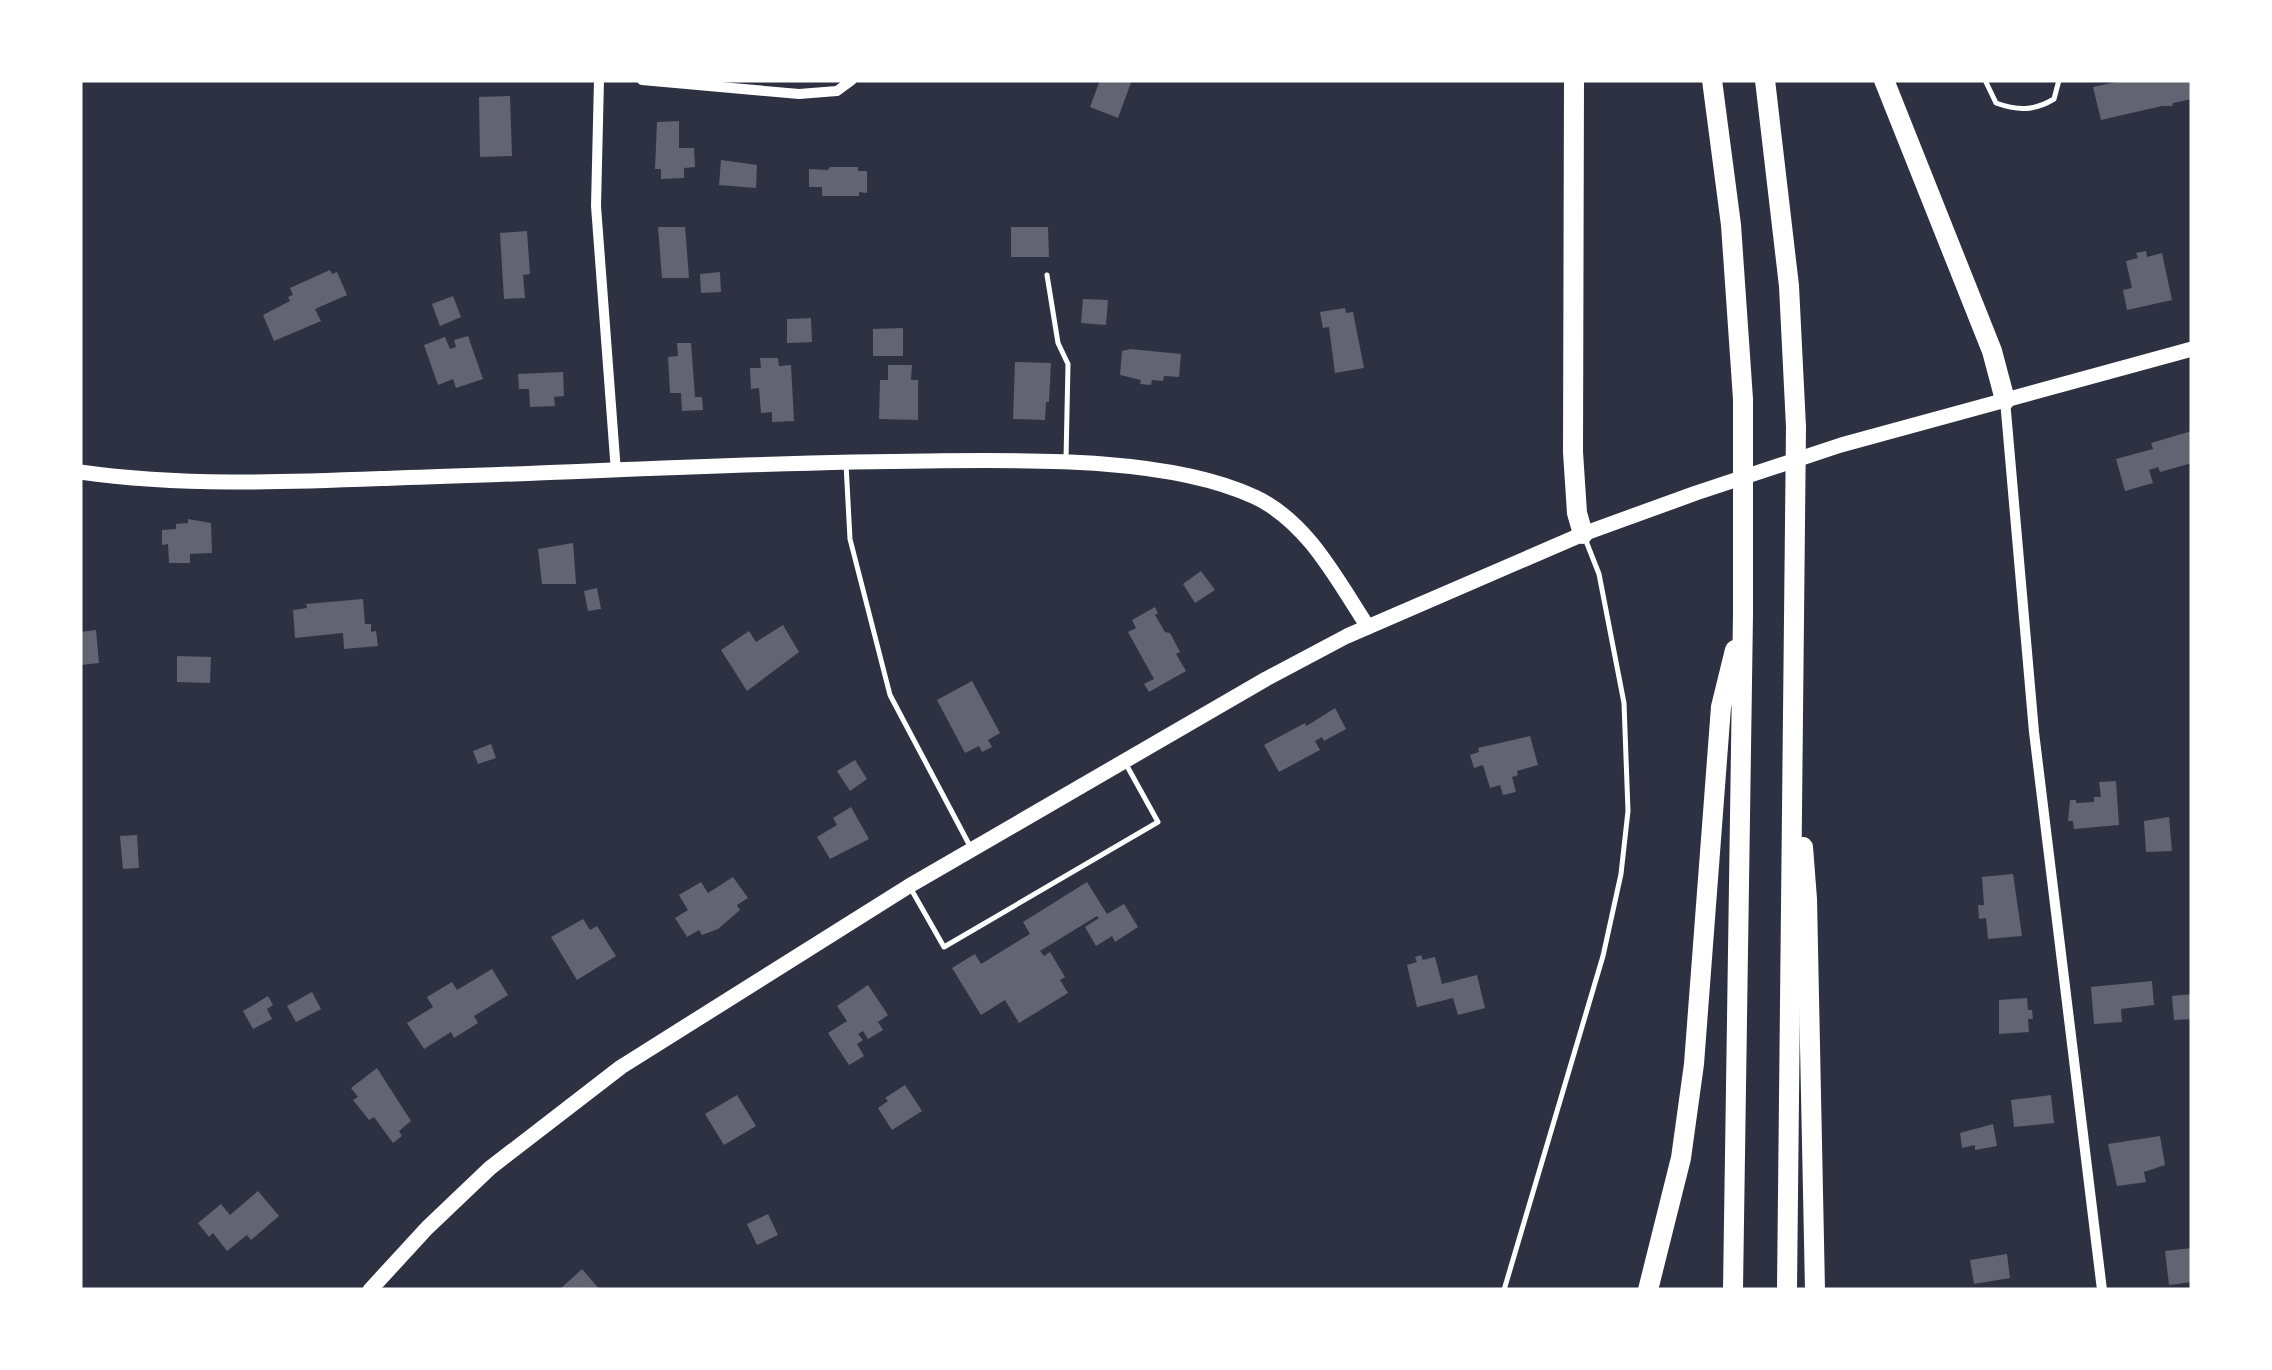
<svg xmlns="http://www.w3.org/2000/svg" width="2272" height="1370" font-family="'Titillium Web',sans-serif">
	<rect width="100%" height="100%" fill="#2d3142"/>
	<g fill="#626471">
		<path d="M1100 80H1132L1118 118 1090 107Z"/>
		<path d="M2125 80H2192V99L2173 103 2172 106H2162L2101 120 2093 87Z"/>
		<path d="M510 96 512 156 480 157 479 97Z"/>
		<path d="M679 121V148H694L695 167 684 168V178L661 179V169H655L657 122Z"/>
		<path d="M721 160 757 165 756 188 719 185Z"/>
		<path d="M830 167H858V171H867V193L859 192V196H822V187H809V169L828 170Z"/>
		<path d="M658 227H685L689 278H662Z"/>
		<path d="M1011 227H1048L1049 257H1011Z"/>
		<path d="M527 231 530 274 523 275 525 298 504 299 500 233Z"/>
		<path d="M2146 251 2147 257 2162 253 2172 300 2127 310 2123 290 2132 288 2126 261 2138 258 2136 253Z"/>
		<path d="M330 270 332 274 337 272 347 295 315 309 321 321 274 341 263 315 290 301 288 297 293 295 290 288Z"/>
		<path d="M720 272 721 292 701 293 700 274Z"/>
		<path d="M453 296 461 317 440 326 432 304Z"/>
		<path d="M1083 299 1108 300 1106 325 1081 323Z"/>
		<path d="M1345 308 1346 313 1353 312 1364 368 1335 373 1329 327 1323 328 1320 312Z"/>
		<path d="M811 318 812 342 787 343V319Z"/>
		<path d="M903 328V356H873V329Z"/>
		<path d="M468 336 483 379 456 388 453 379 438 385 424 345 445 337 450 349 456 347 454 340Z"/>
		<path d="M677 343H691L695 397H702L703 410 682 411 681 393H670L668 357 678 356Z"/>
		<path d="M1130 349 1181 354 1179 377 1164 376 1163 381 1152 380 1151 385 1140 384 1141 380 1120 375 1122 351Z"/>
		<path d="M760 358H778L779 366 791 365 794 421 772 422V412L761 413 759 388 751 389 750 368H761Z"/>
		<path d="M1015 362 1051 363 1049 402H1046L1045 420 1013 419Z"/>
		<path d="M888 365H912L911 380H918V420L879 419 880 380H888Z"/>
		<path d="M563 372 564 396 554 397 555 406 530 407 529 389H519L518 374Z"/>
		<path d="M2192 431V463L2160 472 2158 467 2149 470 2153 483 2125 491 2116 459 2153 449 2151 443Z"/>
		<path d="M188 519 211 523 212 553 190 554V563H169L168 544 162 545V530L176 529V524L188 523Z"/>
		<path d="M573 543 576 584H542L538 549Z"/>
		<path d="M1201 571 1215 590 1195 603 1183 584Z"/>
		<path d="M597 588 601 609 588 611 584 591Z"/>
		<path d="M363 599 365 624H371V632L376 631 378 646 344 649 343 633 295 638 293 610 307 608 306 604Z"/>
		<path d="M1155 607 1158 613 1155 615 1165 632 1170 633 1180 652 1176 654 1186 671 1149 692 1144 684 1154 679 1128 632 1136 628 1132 620Z"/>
		<path d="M783 625 799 652 747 691 721 650 749 631 756 642Z"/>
		<path d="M96 630 99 663 80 665V632Z"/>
		<path d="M177 656 211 657 210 683 177 682Z"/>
		<path d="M972 681 1000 733 988 740 992 747 982 752 979 746 965 753 937 700Z"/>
		<path d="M1335 708 1346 729 1324 741 1322 737 1315 741 1320 750 1279 772 1264 745 1305 723 1306 726 1313 722Z"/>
		<path d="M1530 736 1538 765 1517 771 1518 775 1512 777 1516 792 1503 795 1500 785 1490 788 1483 765 1474 768 1470 755 1479 752 1478 748Z"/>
		<path d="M491 744 496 758 478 764 473 751Z"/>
		<path d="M855 760 867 779 850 791 837 771Z"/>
		<path d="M2116 781 2119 825 2074 829 2073 821H2068L2070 800H2076V803L2094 802V797H2101L2099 782Z"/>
		<path d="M851 807 869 839 830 859 817 837 837 825 833 818Z"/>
		<path d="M2169 817 2172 851 2146 852 2144 821Z"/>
		<path d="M137 835 139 868 123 869 120 836Z"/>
		<path d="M2013 874 2022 936 1988 939 1986 918 1979 919 1978 905H1984L1982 877Z"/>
		<path d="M733 877 748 898 737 905 740 910 718 929 702 935 699 930 687 937 675 918 688 910 679 895 701 882 708 893Z"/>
		<path d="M1087 882 1107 914 1124 904 1138 927 1115 942 1112 936 1096 946 1085 927 1099 918 1097 916 1040 951 1044 956 1050 952 1065 977 1060 980 1068 993 1019 1023 1005 1000 981 1015 952 968 975 954 981 964 1030 934 1023 922Z"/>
		<path d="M583 919 590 930 597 926 616 956 577 980 551 937Z"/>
		<path d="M1421 955 1423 960 1435 957 1442 984 1477 975 1485 1008 1458 1015 1453 998 1417 1007 1407 965 1417 962 1415 957Z"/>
		<path d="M492 969 508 995 474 1016 478 1023 454 1038 451 1032 424 1049 407 1023 433 1007 427 997 452 982 457 990Z"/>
		<path d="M2152 981 2154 1005 2121 1009 2122 1022 2094 1024 2091 987Z"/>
		<path d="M868 985 888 1015 878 1022 883 1030 868 1039 863 1031 858 1034 863 1040 857 1044 864 1056 849 1065 828 1033 847 1021 837 1006Z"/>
		<path d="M312 992 321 1009 296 1022 287 1006Z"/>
		<path d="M2192 994V1019L2174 1020 2172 996Z"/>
		<path d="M268 996 273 1005 267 1009 272 1019 253 1029 243 1011Z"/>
		<path d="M2027 998 2028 1010H2032L2033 1019H2028L2029 1032 1999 1034V1000Z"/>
		<path d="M377 1068 411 1121 399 1131 402 1136 393 1143 374 1117 369 1120 353 1100 358 1097 351 1088Z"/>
		<path d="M905 1085 922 1111 892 1130 878 1108 888 1101 885 1098Z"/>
		<path d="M737 1095 756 1126 724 1145 705 1114Z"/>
		<path d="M2051 1095 2054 1123 2014 1127 2011 1100Z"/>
		<path d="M1993 1124 1997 1146 1975 1150V1145L1962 1148 1960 1133Z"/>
		<path d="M2160 1136 2165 1165 2144 1172 2146 1182 2117 1186 2108 1144Z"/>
		<path d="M258 1191 279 1216 251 1240 247 1235 227 1251 213 1233 209 1237 198 1223 221 1204 230 1215Z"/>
		<path d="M768 1214 778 1235 757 1245 747 1224Z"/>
		<path d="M2192 1248V1282L2169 1285 2165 1251Z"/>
		<path d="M2007 1254 2010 1278 1974 1284 1970 1260Z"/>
		<path d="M582 1269 600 1290H559Z"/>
	</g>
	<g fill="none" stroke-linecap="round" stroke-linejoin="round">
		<g stroke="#fff" stroke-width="5">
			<path d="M1985 80 1996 103C2018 111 2034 111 2054 99L2059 80"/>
			<path d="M1047 275 1058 343 1068 364 1066 459"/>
			<path d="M846 464 850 539 890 695 971 848"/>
			<path d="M911 889 944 947 1158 822 1127 766"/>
			<path d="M1504 1290 1603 956 1621 874 1628 811 1624 703 1599 574 1586 541"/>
		</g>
		<g stroke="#fff" stroke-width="10">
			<path d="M599 80 596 206 616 472"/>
			<path d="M642 80 799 94 837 91 852 80"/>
			<path d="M2005 400 2034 732 2102 1290"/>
		</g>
		<g stroke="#fff" stroke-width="15">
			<path d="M80 472C186 487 291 482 397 478 573 473 750 462 926 461 1022 460 1168 456 1255 497 1308 522 1337 580 1368 627"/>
			<path d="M370 1290 427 1228 490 1168 621 1067 909 886 1266 679 1347 636 1583 534 1696 493 1841 445 2192 349"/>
		</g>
		<g stroke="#fff" stroke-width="20">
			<path d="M1574 80 1573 452 1577 513 1583 534"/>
			<path d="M1712 80 1731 225 1743 399V614L1733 1290"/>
			<path d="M1765 80 1789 286 1796 427 1787 1290"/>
			<path d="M1884 80 1992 351 2005 400"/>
			<path d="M1803 847 1807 899 1815 1290"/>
			<path d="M1648 1290 1681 1158 1694 1064 1721 707 1735 650"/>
		</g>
	</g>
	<rect width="2272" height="1370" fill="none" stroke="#ffffff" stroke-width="165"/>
</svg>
